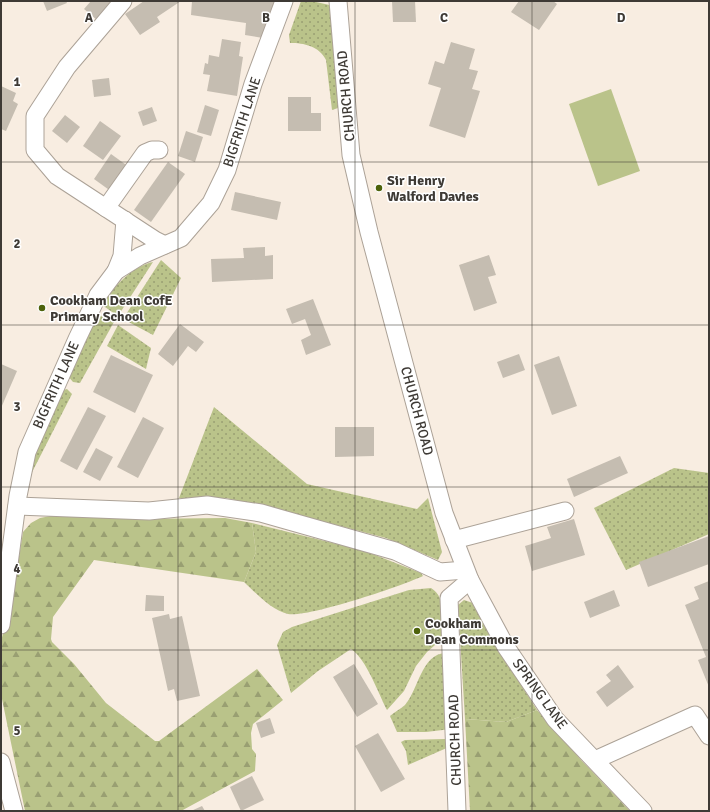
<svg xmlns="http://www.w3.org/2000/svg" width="710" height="812" font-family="Signika,sans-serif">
	<defs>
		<pattern id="grass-dots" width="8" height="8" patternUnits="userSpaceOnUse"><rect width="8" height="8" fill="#bac38a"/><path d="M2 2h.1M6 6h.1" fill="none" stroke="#999f72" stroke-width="1.8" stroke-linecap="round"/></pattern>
		<pattern id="forest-firs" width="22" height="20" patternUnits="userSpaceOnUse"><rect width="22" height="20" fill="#bac38a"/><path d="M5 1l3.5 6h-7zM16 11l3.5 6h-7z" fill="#999f72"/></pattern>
	</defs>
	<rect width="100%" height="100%" fill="#f8ede1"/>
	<g fill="url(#grass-dots)">
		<path d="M301 1 316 2 334 6 341 107 332 110 326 60C319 46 304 43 290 43L289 35Z"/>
		<path d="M161 260 181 278 153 335 123 319Z"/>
		<path d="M153 262 118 316 102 305C113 287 131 267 153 262Z"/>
		<path d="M101 316 114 322 80 383 73 382 67 375 95 320Z"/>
		<path d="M118 325 151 348 146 369 107 346Z"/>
		<path d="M67 389 72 394 25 486 26 473 60 391Z"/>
		<path d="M214 407 307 484 417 509 428 498 442 552 438 560 386 538 283 511 226 498H179Z"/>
		<path d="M674 468 709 473V534L626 570 594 508Z"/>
		<path d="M252 523 365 551 421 573 423 576C402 586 307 618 288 614 271 610 256 593 244 582L256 552Z"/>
		<path d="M431 588C447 598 443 621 443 638L427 652 416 666 404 691 387 710C378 693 367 660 351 649L318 671 291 693 277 645 283 632 292 627 409 590Z"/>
		<path d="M464 600 473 603 497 647 537 710 506 722 465 719 458 605Z"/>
		<path d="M446 653 451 729 426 732H397L390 716C394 712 401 709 405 705 419 689 421 654 446 653Z"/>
		<path d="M445 739 451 741 449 747 408 765 406 751 401 742 405 740Z"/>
	</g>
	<g fill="url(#forest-firs)">
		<path d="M61 514 136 519 225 518 252 523 256 552 244 582 94 560 53 617 51 639 52 642 74 664 106 703 155 741H159L257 669 283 700 253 724 251 733 252 749 256 754 255 771 181 811H25L2 699 1 641 12 600 23 532 31 523 40 518Z"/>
		<path d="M537 710 582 761 630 811H470L465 719 506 722Z"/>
	</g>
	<path fill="#bac38a" d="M611 89 640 171 598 186 569 104Z"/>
	<g fill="#c5bdb1">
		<path d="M43 1H66L67 3 47 11Z"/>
		<path d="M91 1H114L97 20 84 9Z"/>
		<path d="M144 1H181L157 17 160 22 140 35 125 14Z"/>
		<path d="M192 1H277L275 16 267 14 263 38 245 35 246 23 191 15Z"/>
		<path d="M392 1H415L416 22H393Z"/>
		<path d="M519 1H553L557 4 539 30 511 12Z"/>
		<path d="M222 39 241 42 239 56 243 57 237 96 207 91 210 75 203 74 205 63 208 64 209 55 219 57Z"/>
		<path d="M451 42 475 49 469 69 478 71 472 89 480 91 465 138 429 126 441 88 428 84 435 61 444 64Z"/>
		<path d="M109 78 111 95 94 97 92 80Z"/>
		<path d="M1 86 16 93 13 101 18 104 6 131 1 129Z"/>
		<path d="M288 97H311V113H321V131H288Z"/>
		<path d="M205 105 219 110 211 136 197 132Z"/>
		<path d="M152 107 157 121 143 126 138 112Z"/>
		<path d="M65 115 80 127 67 143 52 131Z"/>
		<path d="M100 121 121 136 103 160 83 146Z"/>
		<path d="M186 131 203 137 195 162 178 156Z"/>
		<path d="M111 154 129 167 112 192 94 179Z"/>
		<path d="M168 162 185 174 151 222 134 210Z"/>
		<path d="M235 192 281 202 277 220 231 210Z"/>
		<path d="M265 247V256L273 255V279L212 282 211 259 244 258 243 248Z"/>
		<path d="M489 255 496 275 488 277 497 303 474 311 459 265Z"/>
		<path d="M313 299 331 345 306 355 301 340 311 335 305 319 292 324 286 309Z"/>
		<path d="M180 324 204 342 196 352 188 346 173 366 158 354Z"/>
		<path d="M519 354 525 370 503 378 497 362Z"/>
		<path d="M111 355 153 375 135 413 93 392Z"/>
		<path d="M559 356 577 406 552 415 534 365Z"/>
		<path d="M1 364 17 371 1 408Z"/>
		<path d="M88 407 106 416 77 470 60 461Z"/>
		<path d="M143 417 164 428 138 478 117 467Z"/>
		<path d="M335 427H374V456L335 457Z"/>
		<path d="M96 448 113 457 100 481 83 472Z"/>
		<path d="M620 456 628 473 574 497 567 479Z"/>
		<path d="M574 519 585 555 532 571 525 546 551 538 547 527Z"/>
		<path d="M709 536V564L648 587 639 562Z"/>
		<path d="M709 581V687L698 660 706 657 685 605 699 599 694 587Z"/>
		<path d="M614 590 620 606 590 618 584 602Z"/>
		<path d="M146 595 164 596V611H145Z"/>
		<path d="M169 614 170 619 182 616 200 696 177 701 174 689 168 691 152 618Z"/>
		<path d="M354 664 378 704 357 717 333 677Z"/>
		<path d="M618 665 634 687 607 707 596 692 611 681 606 675Z"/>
		<path d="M270 718 275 733 261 738 256 723Z"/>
		<path d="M378 733 405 779 381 792 355 746Z"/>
		<path d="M252 776 264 800 241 811 230 787Z"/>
		<path d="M202 806 205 811H191Z"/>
	</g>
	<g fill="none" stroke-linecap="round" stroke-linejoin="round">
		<defs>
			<g id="minor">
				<path d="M123 1 67 67 35 116V150L57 176 155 240 165 245"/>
				<path d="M338 1 351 155 369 232 444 513 470 580 449 598 457 811"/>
				<path d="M106 208 145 153 152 150H159"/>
				<path d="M116 271 122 256 125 220"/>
				<path d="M17 506 149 511 207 505 261 513 395 551 440 572 465 570"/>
				<path d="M454 540 565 511"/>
				<path d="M470 580 506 647 555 719 643 811"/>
				<path d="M1 625 18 496 27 452 77 339 98 295 116 271 140 256 181 238 211 203 227 170 253 84 284 1"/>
				<path d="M595 760 695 715 709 736"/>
				<path d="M1 762 14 811"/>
			</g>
		</defs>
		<use href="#minor" stroke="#aca297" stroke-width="19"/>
		<use href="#minor" stroke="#fff" stroke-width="17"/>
	</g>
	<path fill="none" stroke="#3e3a35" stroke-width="1" stroke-opacity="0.55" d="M178 1V811M355 1V811M532 1V811M1 162H709M1 325H709M1 487H709M1 650H709"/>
	<g fill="#4d620b" stroke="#fff" stroke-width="1.5">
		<circle cx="379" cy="188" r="4"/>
		<circle cx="42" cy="308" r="4"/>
		<circle cx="417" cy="631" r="4"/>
	</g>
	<g text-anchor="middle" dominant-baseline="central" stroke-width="3" stroke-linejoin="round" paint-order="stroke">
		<g font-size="14" fill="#3e3a35" stroke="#fff">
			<text transform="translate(346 96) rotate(-95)">CHURCH ROAD</text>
			<text transform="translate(242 122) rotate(-72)">BIGFRITH LANE</text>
			<text transform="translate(56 385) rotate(-66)">BIGFRITH LANE</text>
			<text transform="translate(417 411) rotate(75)">CHURCH ROAD</text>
			<text transform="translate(540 694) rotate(54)">SPRING LANE</text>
			<text transform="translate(455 740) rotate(-92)">CHURCH ROAD</text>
		</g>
		<g font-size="14" font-weight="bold" fill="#3e3a35" stroke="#fff" text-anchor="start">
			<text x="387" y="180">Sir Henry<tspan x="387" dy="16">Walford Davies</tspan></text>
			<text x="50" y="300">Cookham Dean CofE<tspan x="50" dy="16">Primary School</tspan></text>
			<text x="425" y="623">Cookham<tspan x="425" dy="16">Dean Commons</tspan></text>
		</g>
	</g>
	<g font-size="13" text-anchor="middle" font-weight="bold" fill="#3e3a35" stroke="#fff" stroke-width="3" stroke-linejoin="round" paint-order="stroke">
		<text x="89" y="22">A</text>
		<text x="266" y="22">B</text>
		<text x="444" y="22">C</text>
		<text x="621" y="22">D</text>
		<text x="17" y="86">1</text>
		<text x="17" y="248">2</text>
		<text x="17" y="411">3</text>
		<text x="17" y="573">4</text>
		<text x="17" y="735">5</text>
	</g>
	<rect width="710" height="812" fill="none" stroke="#3e3a35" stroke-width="4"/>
</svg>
